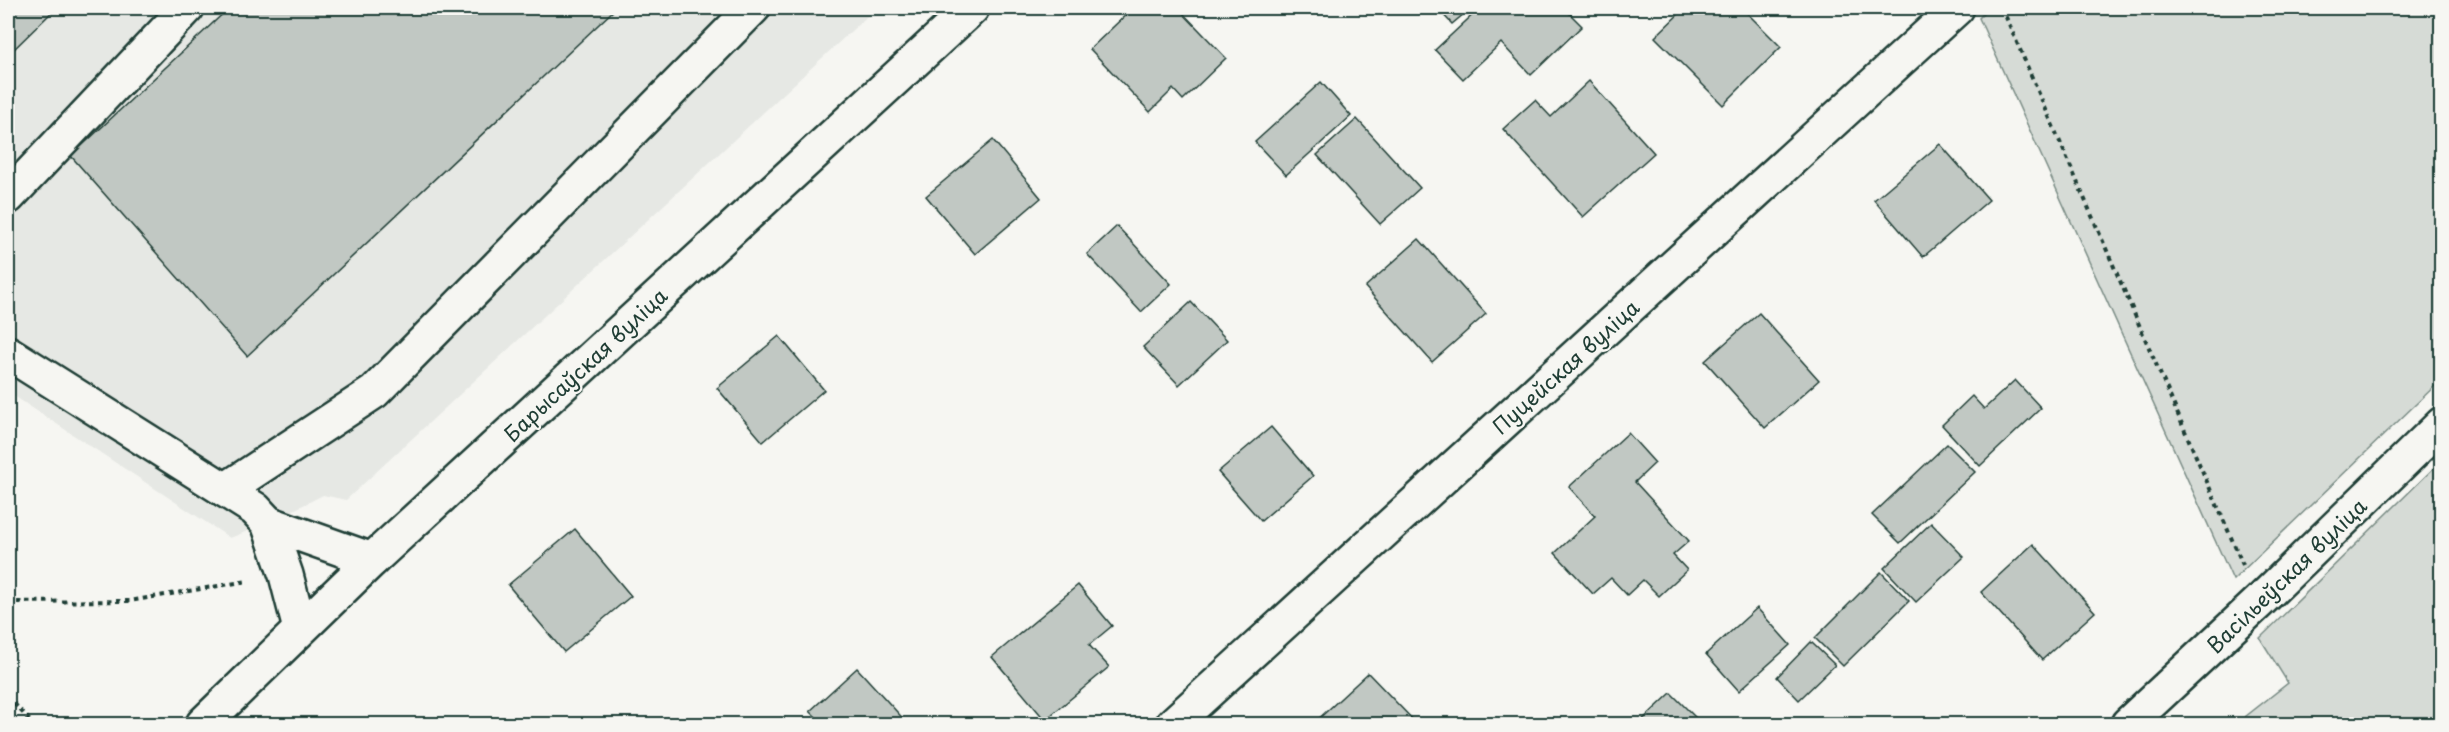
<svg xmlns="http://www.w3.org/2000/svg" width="2449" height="732" font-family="'Playpen Sans',sans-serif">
	<rect width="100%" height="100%" fill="#f6f6f2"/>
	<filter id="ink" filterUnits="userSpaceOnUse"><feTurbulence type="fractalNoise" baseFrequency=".0167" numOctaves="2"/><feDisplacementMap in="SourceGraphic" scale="12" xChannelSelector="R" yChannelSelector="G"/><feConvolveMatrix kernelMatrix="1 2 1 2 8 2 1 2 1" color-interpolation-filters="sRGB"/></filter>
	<g filter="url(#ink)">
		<path fill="#e6e8e4" d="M8 8H876L346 500 323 495 268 523 230 538 8 392Z"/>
		<g fill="#d6dbd6" stroke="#7a8c85" stroke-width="1.5">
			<path d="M1989 8H2441V380L2233 580 1979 18Z"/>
			<path d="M2441 461V724H2236L2288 683 2260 638Z"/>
		</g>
		<g fill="#c1c8c3" stroke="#1f3d34" stroke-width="1.5">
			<path d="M8 8H56L8 55Z"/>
			<path d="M229 8H616L247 356 71 156Z"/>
			<path d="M1133 8H1139L1144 13 1150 8H1178L1226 58 1183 100 1173 89 1150 112 1090 49Z"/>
			<path d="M1437 8H1471L1452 24Z"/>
			<path d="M1480 8H1564L1582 26 1531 75 1501 43 1463 79 1435 50Z"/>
			<path d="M1685 8H1742L1781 47 1723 105 1655 37Z"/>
			<path d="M1589 81 1654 153 1583 217 1503 129 1535 100 1551 117Z"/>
			<path d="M1321 82 1351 116 1286 175 1255 142Z"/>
			<path d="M1357 119 1420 188 1380 224 1317 155Z"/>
			<path d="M993 140 1041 198 975 254 926 196Z"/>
			<path d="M1940 144 1989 200 1923 257 1874 200Z"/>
			<path d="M1117 226 1171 284 1141 312 1087 254Z"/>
			<path d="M1419 239 1486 314 1432 362 1365 287Z"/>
			<path d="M1191 302 1227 340 1179 385 1143 347Z"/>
			<path d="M1759 313 1819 380 1765 428 1705 361Z"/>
			<path d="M779 336 824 390 763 442 717 388Z"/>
			<path d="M2015 380 2041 408 1980 466 1942 425 1972 396 1984 409Z"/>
			<path d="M1271 427 1313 476 1261 521 1218 472Z"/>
			<path d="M1628 433 1655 463 1635 482 1689 541 1673 555 1687 570 1659 596 1643 580 1627 595 1611 578 1593 594 1555 553 1595 516 1569 487Z"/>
			<path d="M1947 444 1975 472 1900 543 1872 515Z"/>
			<path d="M1931 523 1964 557 1916 602 1884 568Z"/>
			<path d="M575 529 631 596 564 652 508 585Z"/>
			<path d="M2033 544 2095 612 2042 660 1981 592Z"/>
			<path d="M1881 572 1909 601 1843 666 1815 638Z"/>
			<path d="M1078 585 1112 626 1089 645 1109 667 1045 720 992 657Z"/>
			<path d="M1757 608 1790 645 1739 691 1706 654Z"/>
			<path d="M1811 642 1835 665 1799 700 1777 677Z"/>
			<path d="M857 668 908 724H823L810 711Z"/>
			<path d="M1368 673 1417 724H1313Z"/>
			<path d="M1671 693 1701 723 1638 724Z"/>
		</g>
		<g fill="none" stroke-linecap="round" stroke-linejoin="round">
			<defs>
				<g id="minor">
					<path d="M8 197 187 8"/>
					<path d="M8 353 255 509 268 523 286 575 300 629"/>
					<path d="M225 490 374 392 753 8"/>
					<path d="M268 523 372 560"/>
					<path d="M203 724 372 560 972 8"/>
					<path d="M1173 724 1957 8"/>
					<path d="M2128 724 2259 602 2442 424"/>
				</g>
			</defs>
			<use href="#minor" stroke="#1f3d34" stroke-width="38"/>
			<g stroke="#1f3d34" stroke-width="4" stroke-dasharray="4.5 4.5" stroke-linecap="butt">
				<path d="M2002 8 2243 565"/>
				<path d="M8 602 130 601 248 581"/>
				<path d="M8 697 33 724"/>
			</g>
			<use href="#minor" stroke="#f6f6f2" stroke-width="33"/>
		</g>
	</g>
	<g text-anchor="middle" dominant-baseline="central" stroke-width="4.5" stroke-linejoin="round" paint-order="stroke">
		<g font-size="21" fill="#1f3d34" stroke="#f6f6f2">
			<text transform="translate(585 364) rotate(-43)">Барысаўская вуліца</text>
			<text transform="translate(1565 366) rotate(-42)">Пуцейская вуліца</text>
			<text transform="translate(2286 575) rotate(-44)">Васільеўская вуліца</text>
		</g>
	</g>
	<rect width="2449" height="732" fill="none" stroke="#f6f6f2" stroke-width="30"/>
	<rect x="15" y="15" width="2419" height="702" fill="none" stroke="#1f3d34" stroke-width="2" filter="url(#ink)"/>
</svg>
